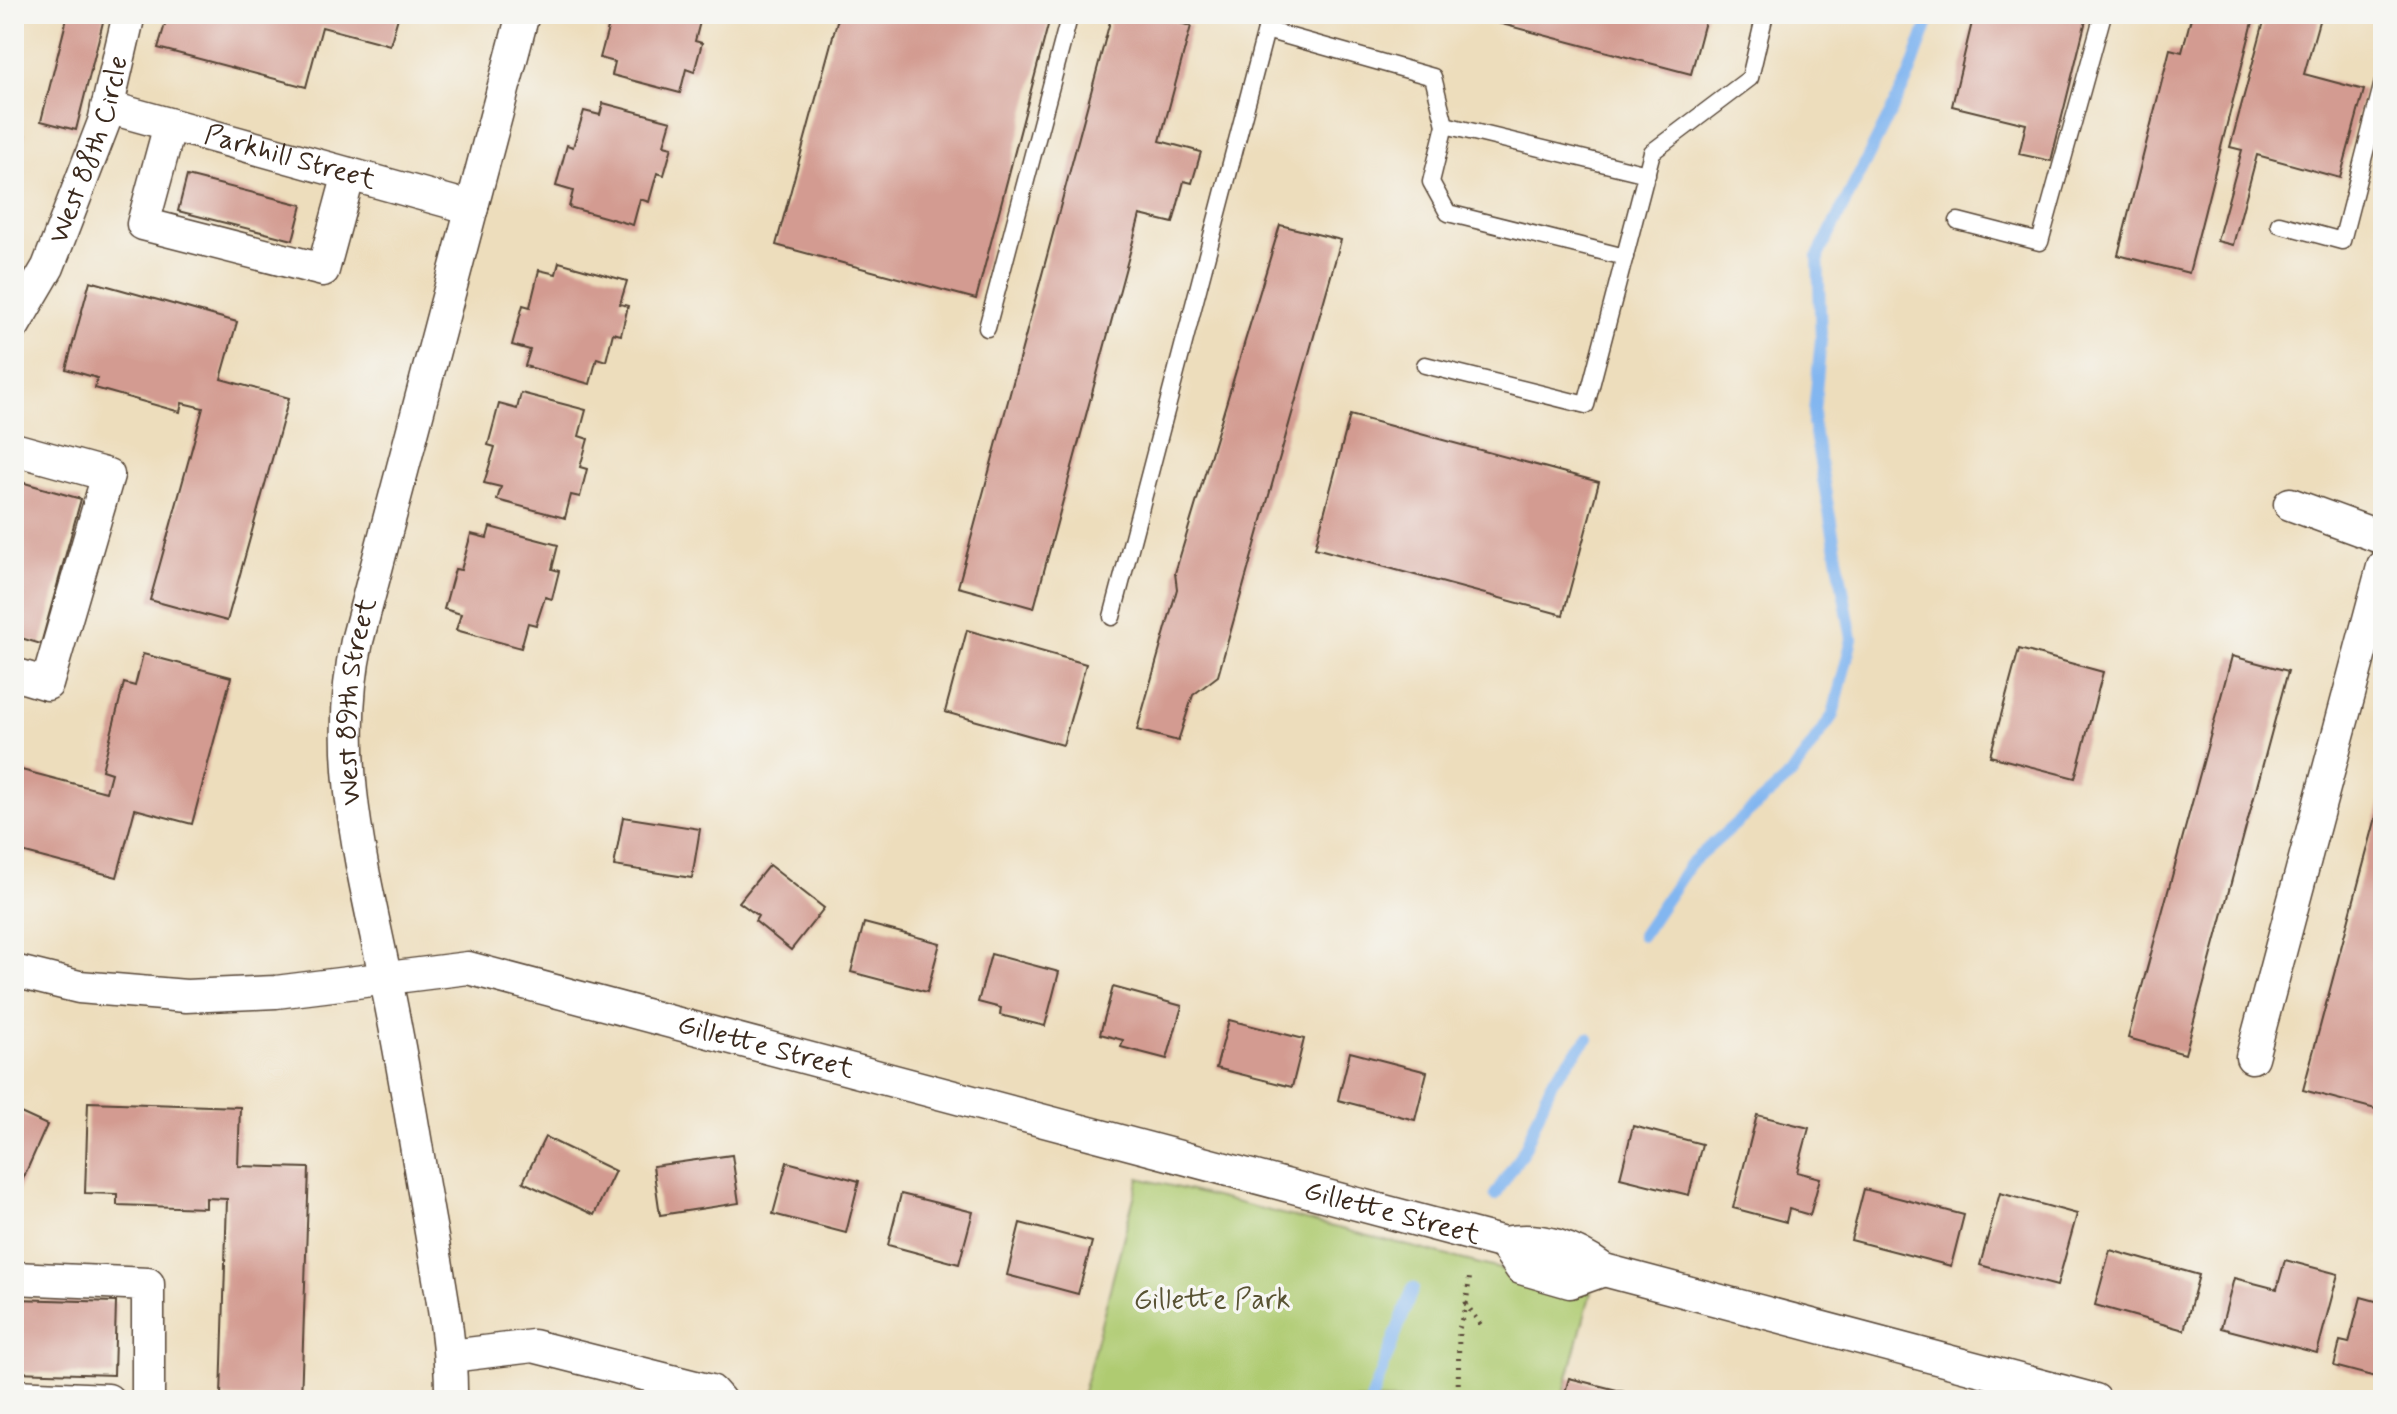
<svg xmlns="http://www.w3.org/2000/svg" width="2397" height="1414" font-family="Mynerve,sans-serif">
	<rect width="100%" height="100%" fill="#f6f6f2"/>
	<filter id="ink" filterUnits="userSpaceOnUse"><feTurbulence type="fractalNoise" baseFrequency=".0125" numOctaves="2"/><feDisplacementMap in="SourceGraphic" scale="16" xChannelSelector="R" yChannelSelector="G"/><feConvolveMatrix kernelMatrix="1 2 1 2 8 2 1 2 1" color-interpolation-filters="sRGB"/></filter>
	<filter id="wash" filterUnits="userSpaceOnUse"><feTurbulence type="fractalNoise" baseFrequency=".006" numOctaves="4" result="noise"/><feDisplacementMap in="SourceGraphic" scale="32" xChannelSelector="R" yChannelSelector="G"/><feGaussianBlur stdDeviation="1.8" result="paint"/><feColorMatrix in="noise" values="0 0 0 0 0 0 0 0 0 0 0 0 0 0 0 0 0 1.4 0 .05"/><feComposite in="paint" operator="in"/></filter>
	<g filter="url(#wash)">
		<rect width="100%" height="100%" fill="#edddbc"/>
		<path fill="#afcb71" stroke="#757a48" stroke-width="2" d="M1139 1178 1591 1292 1562 1400H1081Z"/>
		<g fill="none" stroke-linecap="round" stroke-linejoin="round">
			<g stroke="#82b6f0" stroke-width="12">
				<path d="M1642 935 1690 864 1791 775 1833 715 1852 639 1813 423 1821 339 1818 256 1909 76 1931 14"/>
				<path d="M1495 1195 1525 1148 1552 1081 1588 1038"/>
				<path d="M1371 1400 1413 1288"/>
			</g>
		</g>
		<g id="blocks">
			<g fill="#d39b91">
				<path d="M68 14H105L76 130 41 121Z"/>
				<path d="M168 14H399L390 45 322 27 306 87 158 48Z"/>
				<path d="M605 14H702L695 41 702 43 694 72 686 69 680 93 612 75 615 62 600 58 610 21 603 19Z"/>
				<path d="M839 14H1051L976 299 776 245Z"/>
				<path d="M1112 14H1146L1191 26 1160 141 1201 152 1192 183 1184 181 1173 223 1140 215 1034 608 958 587Z"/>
				<path d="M1464 14H1707L1691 74Z"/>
				<path d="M1974 14 2087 16 2051 161 2019 154 2026 124 1952 106Z"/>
				<path d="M2192 14H2255L2189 273 2118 255 2170 49 2182 52Z"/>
				<path d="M2266 14H2321L2304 74 2364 90 2340 178 2257 155 2233 245 2217 241 2242 150 2230 147Z"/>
				<path d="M603 103 671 121 664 145 672 147 664 175 657 173 649 202 640 199 633 225 569 207 573 191 556 186 567 145 573 147 584 111 600 115Z"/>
				<path d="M14 131 25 135 14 163Z"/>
				<path d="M187 176 302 205 293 240 178 211Z"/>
				<path d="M1280 225 1341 240 1218 676 1193 695 1178 741 1137 730 1177 589 1175 573Z"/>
				<path d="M559 262 627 281 620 304 628 306 621 335 613 333 606 361 597 358 590 384 525 366 530 350 512 345 523 305 530 307 539 270 556 274Z"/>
				<path d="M90 281 237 322 221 379 289 398 227 621 150 600 203 408 182 403 180 412 95 388 97 378 66 369Z"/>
				<path d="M521 393 586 410 579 436 588 439 580 467 587 469 580 497 571 495 565 518 497 500 501 487 484 483 495 447 488 445 499 404 517 409Z"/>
				<path d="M1350 415 1599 482 1563 615 1315 548Z"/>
				<path d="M14 480 81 499 41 644 14 636Z"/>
				<path d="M490 527 558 545 552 569 559 571 552 599 545 597 536 625 528 623 521 648 456 630 461 614 444 609 455 569 461 570 471 534 487 538Z"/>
				<path d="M967 630 1086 664 1063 745 945 712Z"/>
				<path d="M2019 649 2103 672 2075 778 1990 756Z"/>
				<path d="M143 654 231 677 192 824 135 809 117 877 14 850V768L106 792 111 773 102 770 124 683 135 686Z"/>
				<path d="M2232 656 2288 671 2185 1054 2128 1038Z"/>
				<path d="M2382 795H2383V1111L2303 1090Z"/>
				<path d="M623 817 700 829 692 878 614 866Z"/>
				<path d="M769 865 824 908 791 950 755 921 758 916 739 902Z"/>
				<path d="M864 923 940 943 927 992 851 972Z"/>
				<path d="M991 954 1059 972 1045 1026 1000 1015 1001 1008 978 1002Z"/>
				<path d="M1113 987 1182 1006 1167 1059 1121 1047 1123 1040 1100 1034Z"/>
				<path d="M1229 1020 1304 1039 1292 1087 1216 1068Z"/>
				<path d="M1350 1052 1427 1072 1415 1120 1338 1100Z"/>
				<path d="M88 1102 240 1107 238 1166 309 1168 301 1400 221 1397 227 1199 206 1198V1208L117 1205V1194L85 1193Z"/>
				<path d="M14 1110 47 1125 14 1199Z"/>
				<path d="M1757 1115 1809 1128 1797 1172 1820 1178 1810 1215 1789 1209 1786 1222 1733 1208Z"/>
				<path d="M1633 1126 1702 1144 1689 1195 1620 1178Z"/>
				<path d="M545 1137 615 1171 594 1215 523 1182Z"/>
				<path d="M732 1155 739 1203 660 1215 653 1166Z"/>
				<path d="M787 1162 859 1181 846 1233 773 1214Z"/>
				<path d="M1864 1189 1964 1215 1951 1266 1851 1240Z"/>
				<path d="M2000 1193 2077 1214 2057 1286 1980 1265Z"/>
				<path d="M901 1194 973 1212 959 1264 888 1245Z"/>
				<path d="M1020 1223 1092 1242 1078 1294 1007 1275Z"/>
				<path d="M2110 1250 2199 1275 2184 1330 2095 1305Z"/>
				<path d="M2285 1260 2338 1274 2317 1353 2221 1328 2234 1278 2277 1289Z"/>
				<path d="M2361 1297 2383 1303V1379L2334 1366 2340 1341 2349 1343Z"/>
				<path d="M14 1299 116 1302 114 1375 14 1372Z"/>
				<path d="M1569 1378 1641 1396 1640 1400H1563Z"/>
			</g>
		</g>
	</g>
	<g filter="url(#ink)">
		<use href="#blocks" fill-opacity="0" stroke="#564536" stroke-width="2"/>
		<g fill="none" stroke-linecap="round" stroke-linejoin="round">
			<defs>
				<g id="service">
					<path d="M1266 30 1433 77 1445 125 1431 182 1448 213 1625 257"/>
					<path d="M1445 125 1647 174"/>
					<path d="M1958 221 2040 242 2103 14"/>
					<path d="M2279 224 2342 241 2383 82"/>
					<path d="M987 328 1070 14"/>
					<path d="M1425 365 1586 405 1652 152 1750 78 1765 14"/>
					<path d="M1112 617 1266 30 1276 14"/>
				</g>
				<g id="minor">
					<path id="s1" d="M107 107 472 208"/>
					<path d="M170 125 143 224 323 270 349 174"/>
					<path id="s2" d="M14 325 48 267 104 122 129 14"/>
					<path d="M14 449 108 475 47 684 14 674"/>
					<path d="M2290 504 2383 538"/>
					<path id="s3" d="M14 971 79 987 186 996 276 992 468 968 1504 1243C1542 1236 1573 1248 1604 1270L2095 1400"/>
					<path d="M2252 1057 2383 567"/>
					<path d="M1504 1243 1521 1268 1570 1282 1604 1270"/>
					<path d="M14 1278 148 1284V1400"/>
					<path d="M451 1356 533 1346 711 1391 719 1400"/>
					<path d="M14 1396 108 1400"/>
					<path id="s4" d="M451 1400C452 1341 440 1285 430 1226 415 1143 403 1059 385 976 362 865 332 754 357 641L523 14"/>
				</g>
			</defs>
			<use href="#service" stroke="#564536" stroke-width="19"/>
			<use href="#minor" stroke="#564536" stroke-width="35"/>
			<g stroke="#564536" stroke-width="5" stroke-dasharray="2 6" stroke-linecap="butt">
				<path d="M1466 1304 1470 1274"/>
				<path d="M1458 1400 1459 1329 1466 1304 1482 1327"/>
			</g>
			<use href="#service" stroke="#fff" stroke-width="16"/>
			<use href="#minor" stroke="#fff" stroke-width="32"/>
		</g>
	</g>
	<g text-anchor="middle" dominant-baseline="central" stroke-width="7" stroke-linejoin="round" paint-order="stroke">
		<g font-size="28" fill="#3b2a1e" stroke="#f6f6f2">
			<text stroke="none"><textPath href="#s2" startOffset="192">West 88th Circle</textPath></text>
			<text stroke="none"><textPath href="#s1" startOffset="190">Parkhill Street</textPath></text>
			<text stroke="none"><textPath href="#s4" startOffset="708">West 89th Street</textPath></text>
			<text stroke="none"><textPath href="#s3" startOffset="766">Gillette Street</textPath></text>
			<text stroke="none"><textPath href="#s3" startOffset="1414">Gillette Street</textPath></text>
		</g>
		<g font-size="28" fill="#585233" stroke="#f6f6f2">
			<text x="1212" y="1300">Gillette Park</text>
		</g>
	</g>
	<rect width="2397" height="1414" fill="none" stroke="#f6f6f2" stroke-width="48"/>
</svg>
